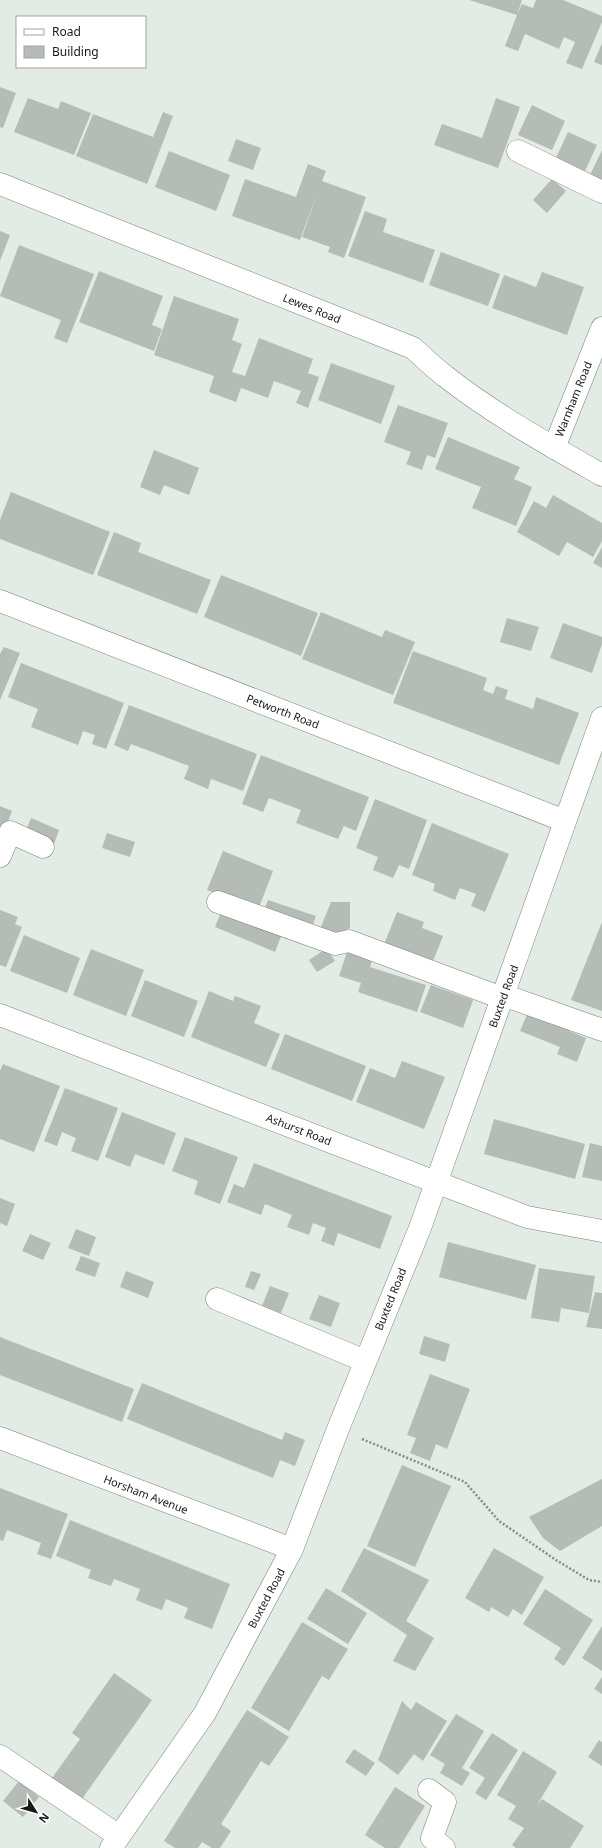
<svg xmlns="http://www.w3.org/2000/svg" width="602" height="1848" font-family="'Noto Sans',sans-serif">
	<rect width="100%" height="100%" fill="#e3ebe5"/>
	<g fill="#b5bcb6">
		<path d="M469 0H522L517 15 522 4 533 8 536 0H563L602 16V22L582 69 566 63 575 42 564 37 559 49 525 34 518 51 505 46 517 15Z"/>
		<path d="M602 43V65L594 62Z"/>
		<path d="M0 87 16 93 3 128 0 127Z"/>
		<path d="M28 98 58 109 61 101 91 113 74 155 14 132Z"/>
		<path d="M496 98 520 107 498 168 434 145 442 124 482 138Z"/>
		<path d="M532 105 565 121 552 150 518 135Z"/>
		<path d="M163 112 173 116 147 184 76 156 93 114 153 137Z"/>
		<path d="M568 132 597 145 585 171 556 158Z"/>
		<path d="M236 139 261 148 253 170 228 161Z"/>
		<path d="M602 150V180L590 175Z"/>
		<path d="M169 151 230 175 216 211 155 187Z"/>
		<path d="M308 164 326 171 322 181 366 197 344 258 328 252 330 247 302 237 317 194 300 240 232 216 245 179 296 197Z"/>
		<path d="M552 179 566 191 547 213 533 200Z"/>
		<path d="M365 211 387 219 383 232 435 250 423 283 348 256Z"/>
		<path d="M0 231 10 235 0 261Z"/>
		<path d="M19 245 94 274 67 343 54 338 61 320 0 296Z"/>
		<path d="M441 252 500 274 488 306 429 285Z"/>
		<path d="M99 271 163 296 152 325 162 329 154 351 79 322Z"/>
		<path d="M542 272 584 287 567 335 492 308 504 275 536 287Z"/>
		<path d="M174 296 239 319 232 340 242 344 232 372 245 376 259 338 313 359 308 373 319 377 308 408 296 403 301 391 274 381 268 398 241 388 236 402 209 392 214 376 154 355Z"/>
		<path d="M331 363 395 386 381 424 318 400Z"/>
		<path d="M398 405 448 423 435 458 427 455 422 470 406 464 411 452 384 442Z"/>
		<path d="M448 437 520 467 514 479 532 487 516 526 472 508 481 487 435 469Z"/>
		<path d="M154 450 199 468 189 495 164 485 160 495 140 487Z"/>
		<path d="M11 492 110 532 93 575 0 539V520Z"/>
		<path d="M553 495 602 523V541L593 557 567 542 559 556 517 532 534 501 546 508Z"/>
		<path d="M114 532 141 543 138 552 211 580 197 614 97 575Z"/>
		<path d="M602 547V568L593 563Z"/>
		<path d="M221 575 318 613 301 656 204 617Z"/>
		<path d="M321 612 382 637 385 630 415 642 393 695 302 659Z"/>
		<path d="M507 618 539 627 531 651 500 642Z"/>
		<path d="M563 623 602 637V644L592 673 550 658Z"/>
		<path d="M4 647 20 653 0 700V654Z"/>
		<path d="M413 651 487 678 483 690 493 694 496 686 508 690 505 699 533 709 536 697 579 713 559 765 393 703Z"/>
		<path d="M21 663 124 703 106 749 92 744 95 735 83 731 78 745 31 727 38 709 8 697Z"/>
		<path d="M129 705 257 754 243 791 211 779 208 789 184 779 189 766 131 744 128 751 114 745Z"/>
		<path d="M261 755 369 797 356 831 344 826 338 839 296 823 301 810 269 798 263 812 242 804Z"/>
		<path d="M375 799 427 820 409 869 399 865 393 878 373 870 378 857 356 848Z"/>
		<path d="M0 806 12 811 0 842Z"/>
		<path d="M31 818 59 830 54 844 25 833Z"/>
		<path d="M432 823 509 854 485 912 471 906 476 894 460 888 455 900 433 891 435 884 412 875Z"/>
		<path d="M107 833 135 842 130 857 102 848Z"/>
		<path d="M223 851 273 871 258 910 207 890Z"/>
		<path d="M268 900 316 916 312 927 264 910Z"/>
		<path d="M331 902H350V928L328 938 318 934Z"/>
		<path d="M223 907 283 931 275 952 215 927Z"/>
		<path d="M0 910 18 917 15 924 22 927 6 967 0 965Z"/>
		<path d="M397 912 424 922 422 928 443 936 431 966 383 947Z"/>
		<path d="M602 922V1011L571 1000Z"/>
		<path d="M24 935 80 958 67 993 10 971Z"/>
		<path d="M327 948 335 961 317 972 309 960Z"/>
		<path d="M91 949 144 970 126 1016 73 995Z"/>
		<path d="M348 949 373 958 370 967 426 985 417 1012 358 992 361 983 339 976Z"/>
		<path d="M145 980 198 1001 184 1037 131 1016Z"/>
		<path d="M431 985 473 1000 463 1028 420 1012Z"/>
		<path d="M209 991 233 1001 235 996 261 1006 254 1023 280 1034 266 1067 191 1037Z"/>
		<path d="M529 1010 571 1026 569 1031 586 1038 577 1062 557 1054 560 1047 520 1031Z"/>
		<path d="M285 1034 366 1066 352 1101 271 1069Z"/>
		<path d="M402 1061 445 1077 424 1129 356 1102 370 1068 395 1078Z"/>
		<path d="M3 1064 60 1086 34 1152 0 1139V1071Z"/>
		<path d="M65 1088 118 1108 98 1161 71 1151 76 1138 62 1132 57 1146 44 1141Z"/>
		<path d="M122 1112 176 1133 164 1165 135 1154 130 1167 105 1157Z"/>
		<path d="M494 1119 585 1144 575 1179 484 1154Z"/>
		<path d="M185 1137 238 1157 220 1204 194 1194 198 1181 172 1171Z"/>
		<path d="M590 1143 602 1146V1181L582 1177Z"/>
		<path d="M254 1163 392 1216 380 1249 338 1233 334 1246 321 1241 326 1228 313 1223 309 1235 287 1227 292 1215 265 1204 261 1215 227 1202 234 1184 244 1188Z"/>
		<path d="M0 1198 15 1204 7 1226 0 1223Z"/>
		<path d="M76 1229 96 1237 89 1256 68 1248Z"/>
		<path d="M30 1234 51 1243 43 1260 22 1251Z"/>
		<path d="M448 1242 536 1265 526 1300 439 1277Z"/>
		<path d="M81 1256 100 1263 95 1277 75 1270Z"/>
		<path d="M539 1268 595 1276 589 1313 561 1308 559 1322 531 1318Z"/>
		<path d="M126 1271 154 1282 148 1298 120 1287Z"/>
		<path d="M251 1271 261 1274 254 1290 245 1287Z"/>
		<path d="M270 1286 289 1293 281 1313 262 1306Z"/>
		<path d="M595 1292 602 1293V1329L586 1327Z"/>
		<path d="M319 1295 340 1303 331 1327 309 1319Z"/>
		<path d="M424 1336 450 1344 445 1362 419 1354Z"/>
		<path d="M0 1337 134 1389 122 1422 0 1375Z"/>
		<path d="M430 1374 470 1389 447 1449 436 1444 430 1461 410 1453 416 1438 407 1435Z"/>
		<path d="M142 1383 282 1440 285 1432 305 1440 295 1466 280 1460 273 1478 127 1419Z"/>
		<path d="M402 1465 451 1486 415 1567 367 1546Z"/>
		<path d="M602 1479V1526L560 1551 543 1538 529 1517Z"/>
		<path d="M0 1488 68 1514 51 1559 37 1554 41 1543 7 1530 3 1541 0 1540Z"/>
		<path d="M70 1520 230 1584 212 1629 184 1618 188 1608 166 1599 162 1610 148 1605 136 1600 140 1589 114 1579 111 1586 88 1578 91 1570 56 1556Z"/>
		<path d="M364 1548 429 1580 406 1621 434 1638 415 1671 393 1661 407 1635 341 1591Z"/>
		<path d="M494 1548 544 1577 522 1615 513 1609 508 1617 491 1607 489 1612 465 1598Z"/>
		<path d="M326 1588 367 1613 348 1644 307 1619Z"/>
		<path d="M545 1589 593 1620 564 1666 554 1659 561 1648 523 1624Z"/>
		<path d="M302 1622 348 1649 329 1680 322 1676 289 1731 251 1708Z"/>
		<path d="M602 1626V1671L582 1658Z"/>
		<path d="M114 1673 152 1700 82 1799 52 1778 80 1739 72 1733Z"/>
		<path d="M602 1677V1694L594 1689Z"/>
		<path d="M402 1701 411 1710 416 1702 447 1721 423 1761 414 1754 398 1775 378 1760Z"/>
		<path d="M247 1710 289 1737 269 1766 261 1761 221 1824 231 1831 220 1848H212L202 1842 198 1848H175L164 1841Z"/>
		<path d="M456 1714 484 1731 462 1768 470 1773 462 1786 440 1773 445 1764 430 1755Z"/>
		<path d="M492 1733 518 1750 486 1800 475 1793 485 1778 469 1768Z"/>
		<path d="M599 1740 602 1742V1766L588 1757Z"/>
		<path d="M354 1749 375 1763 366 1776 345 1762Z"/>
		<path d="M523 1751 557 1772 537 1805 542 1799 584 1826 570 1848H516L512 1845 524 1828 508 1819 516 1806 497 1795Z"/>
		<path d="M19 1781 39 1797 23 1817 3 1801Z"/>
		<path d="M395 1787 425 1806 399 1848H385L365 1835Z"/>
	</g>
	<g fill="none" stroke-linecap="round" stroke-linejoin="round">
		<defs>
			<g id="minor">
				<path d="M518 151 602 192"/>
				<path d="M0 184 413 348C423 357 434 368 445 376 493 414 549 445 602 475"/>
				<path d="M554 448 602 328"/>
				<path d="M0 601 565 821"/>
				<path d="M0 856 10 832 43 847"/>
				<path d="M218 902 335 944 349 941 502 998"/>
				<path d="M503 995 602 1030"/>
				<path d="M0 1015 527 1217 602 1231"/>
				<path d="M217 1299 365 1361"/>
				<path d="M0 1438 292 1549"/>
				<path d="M0 1756 119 1836"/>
				<path d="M429 1790 445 1802 432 1838 444 1848"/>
				<path d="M111 1848 205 1713 292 1549 338 1429 420 1228 602 718"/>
			</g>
		</defs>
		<use href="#minor" stroke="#7b827c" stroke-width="23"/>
		<path stroke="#858b87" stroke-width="2.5" stroke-dasharray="2 2" stroke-linecap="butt" d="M362 1439 465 1482 499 1521 556 1560 589 1580 602 1582"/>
		<use href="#minor" stroke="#fff" stroke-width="22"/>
	</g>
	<g text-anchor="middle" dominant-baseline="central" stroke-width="4" stroke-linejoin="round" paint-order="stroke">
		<g font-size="11" fill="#161917" stroke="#fff">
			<text transform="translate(312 308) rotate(22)">Lewes Road</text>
			<text transform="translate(573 399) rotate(-68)">Warnham Road</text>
			<text transform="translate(283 711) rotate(21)">Petworth Road</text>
			<text transform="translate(503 996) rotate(-70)">Buxted Road</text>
			<text transform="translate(299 1129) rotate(21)">Ashurst Road</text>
			<text transform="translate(390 1299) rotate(-68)">Buxted Road</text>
			<text transform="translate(146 1494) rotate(21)">Horsham Avenue</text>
			<text transform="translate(266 1598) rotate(-62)">Buxted Road</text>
		</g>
	</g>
	<rect x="16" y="16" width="130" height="52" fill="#ffffff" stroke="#a2a3a2"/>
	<rect x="24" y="29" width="20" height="6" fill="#ffffff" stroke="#a2a3a2"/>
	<text x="52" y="36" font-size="12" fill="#161917">Road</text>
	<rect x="24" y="46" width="20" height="12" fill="#b5bcb6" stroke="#a2a3a2"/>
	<text x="52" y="56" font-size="12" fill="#161917">Building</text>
	<g transform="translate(36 1812) rotate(127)" stroke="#ffffff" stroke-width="3" paint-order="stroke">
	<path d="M0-3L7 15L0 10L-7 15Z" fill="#161917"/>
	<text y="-6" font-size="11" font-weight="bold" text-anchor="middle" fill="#161917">N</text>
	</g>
</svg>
